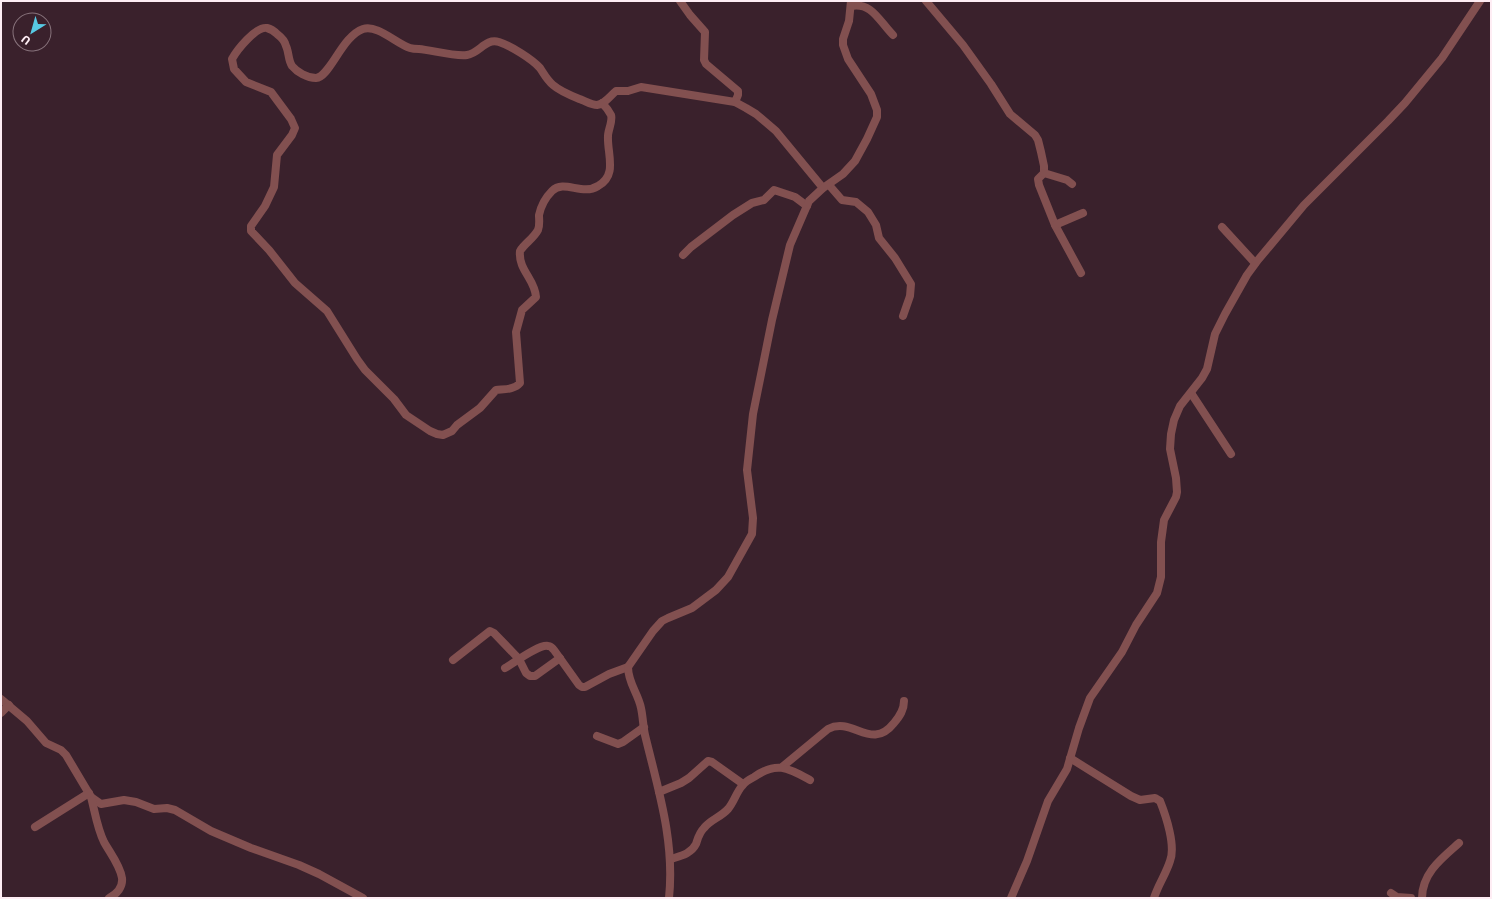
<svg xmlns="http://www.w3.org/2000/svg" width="1492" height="899" font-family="Commissioner,sans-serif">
	<rect width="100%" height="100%" fill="#3a212c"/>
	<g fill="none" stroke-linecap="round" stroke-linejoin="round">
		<g stroke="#825050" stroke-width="8">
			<path d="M680 1 690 15 705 32 704 60 706 64 738 91V95L735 102"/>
			<path d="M926 1 963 45 991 84 1010 114 1035 135 1038 140 1041 152 1044 166V173L1038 179 1039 185 1055 225 1081 273"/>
			<path d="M851 6C872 2 879 21 893 35"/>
			<path d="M602 103C605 106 609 111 611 115 613 121 608 130 608 136 607 154 618 175 598 186 582 196 564 179 552 191 546 197 541 206 539 215 539 220 540 225 538 230 533 239 525 243 520 251 518 270 535 279 536 297L522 310 516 332 520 383C514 390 504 389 496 390L480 408 457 425 452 431 443 435 437 434 430 431 406 415 394 399 365 370 357 359 327 311 295 283 269 250 251 231V226L265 206 274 187 277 155 292 135 295 128 291 119 271 92 246 82 234 69 232 59C237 50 256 26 267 28 271 29 274 31 277 34 281 37 285 41 286 46 289 52 288 60 292 66 297 72 307 78 316 78 330 77 342 36 363 29 377 24 397 44 410 48 413 49 416 49 419 49 431 50 456 57 467 55 480 53 485 38 499 42 511 46 532 59 540 68 544 74 547 80 553 85 561 92 572 96 582 100 587 102 592 105 597 105 605 104 610 96 616 91H628L641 87 735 102 746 108 756 114 776 131 823 188"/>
			<path d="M1044 173 1067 180 1072 184"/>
			<path d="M829 185 842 200 856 202 868 212 876 225 879 238 895 258 911 284 910 296 903 316"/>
			<path d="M1055 225 1083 213"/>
			<path d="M1222 227 1255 263"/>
			<path d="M683 255 691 247 733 215 752 203 764 200 774 190 795 197 807 206"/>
			<path d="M1191 393 1231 454"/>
			<path d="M453 660 490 631 494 633 519 659 526 673 530 676H535L560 658"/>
			<path d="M505 668C514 663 539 644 548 646 551 646 552 648 554 650L579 685 582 687H585L609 674 628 667"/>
			<path d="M1 699 27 721 46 743 61 750 66 755 91 797 101 804 124 800 136 802 154 809 167 808 175 810 211 831 251 848 299 865 319 874 363 898"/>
			<path d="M1 713 9 705"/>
			<path d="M597 736 618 744 623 742 644 727"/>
			<path d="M1070 758 1131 796 1140 800 1155 798 1160 801C1166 816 1176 846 1170 861 1166 874 1158 885 1154 898"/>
			<path d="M782 767 828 729C853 716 871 752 894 723 900 716 904 710 904 701"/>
			<path d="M659 792 681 783 689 778 708 761 712 762 743 784"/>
			<path d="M91 797C95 812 97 828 104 842 110 853 120 865 122 878 123 887 117 894 109 898"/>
			<path d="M35 827 89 793"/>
			<path d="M671 859C680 856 691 854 696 844 698 838 699 833 704 828 710 820 721 817 728 809 734 802 736 793 742 786 745 782 750 779 754 777 777 761 788 768 810 780"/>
			<path d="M1391 893 1397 897 1411 898"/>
			<path d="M669 898C675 841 658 789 645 735 643 726 643 717 641 708 638 693 628 683 628 667L653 631 662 621 668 618 692 608 716 590 728 577 752 534 753 518 747 470 753 414 772 320 790 245 809 201 823 188 843 174 855 161 867 139 877 117V110L871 94 848 59 843 45V39L849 21 851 1"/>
			<path d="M1011 898 1027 861 1048 801 1067 769 1079 728 1090 698 1122 652 1136 625 1157 593 1161 577V542L1164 520 1176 497 1177 492 1176 478 1170 449 1171 434 1174 420 1180 406 1202 378 1207 369 1215 334 1225 314 1247 275 1258 260 1304 205 1388 121 1405 103 1442 58 1480 1"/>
			<path d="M1422 898C1422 873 1442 858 1459 843"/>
		</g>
	</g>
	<rect width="1492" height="899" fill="none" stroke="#feedf4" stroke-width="4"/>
	<g transform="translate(32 32) rotate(217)"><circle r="19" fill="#3a212c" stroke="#88737c"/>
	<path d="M0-3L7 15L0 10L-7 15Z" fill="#57c9e3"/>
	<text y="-6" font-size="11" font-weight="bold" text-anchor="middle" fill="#feedf4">U</text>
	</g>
</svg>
